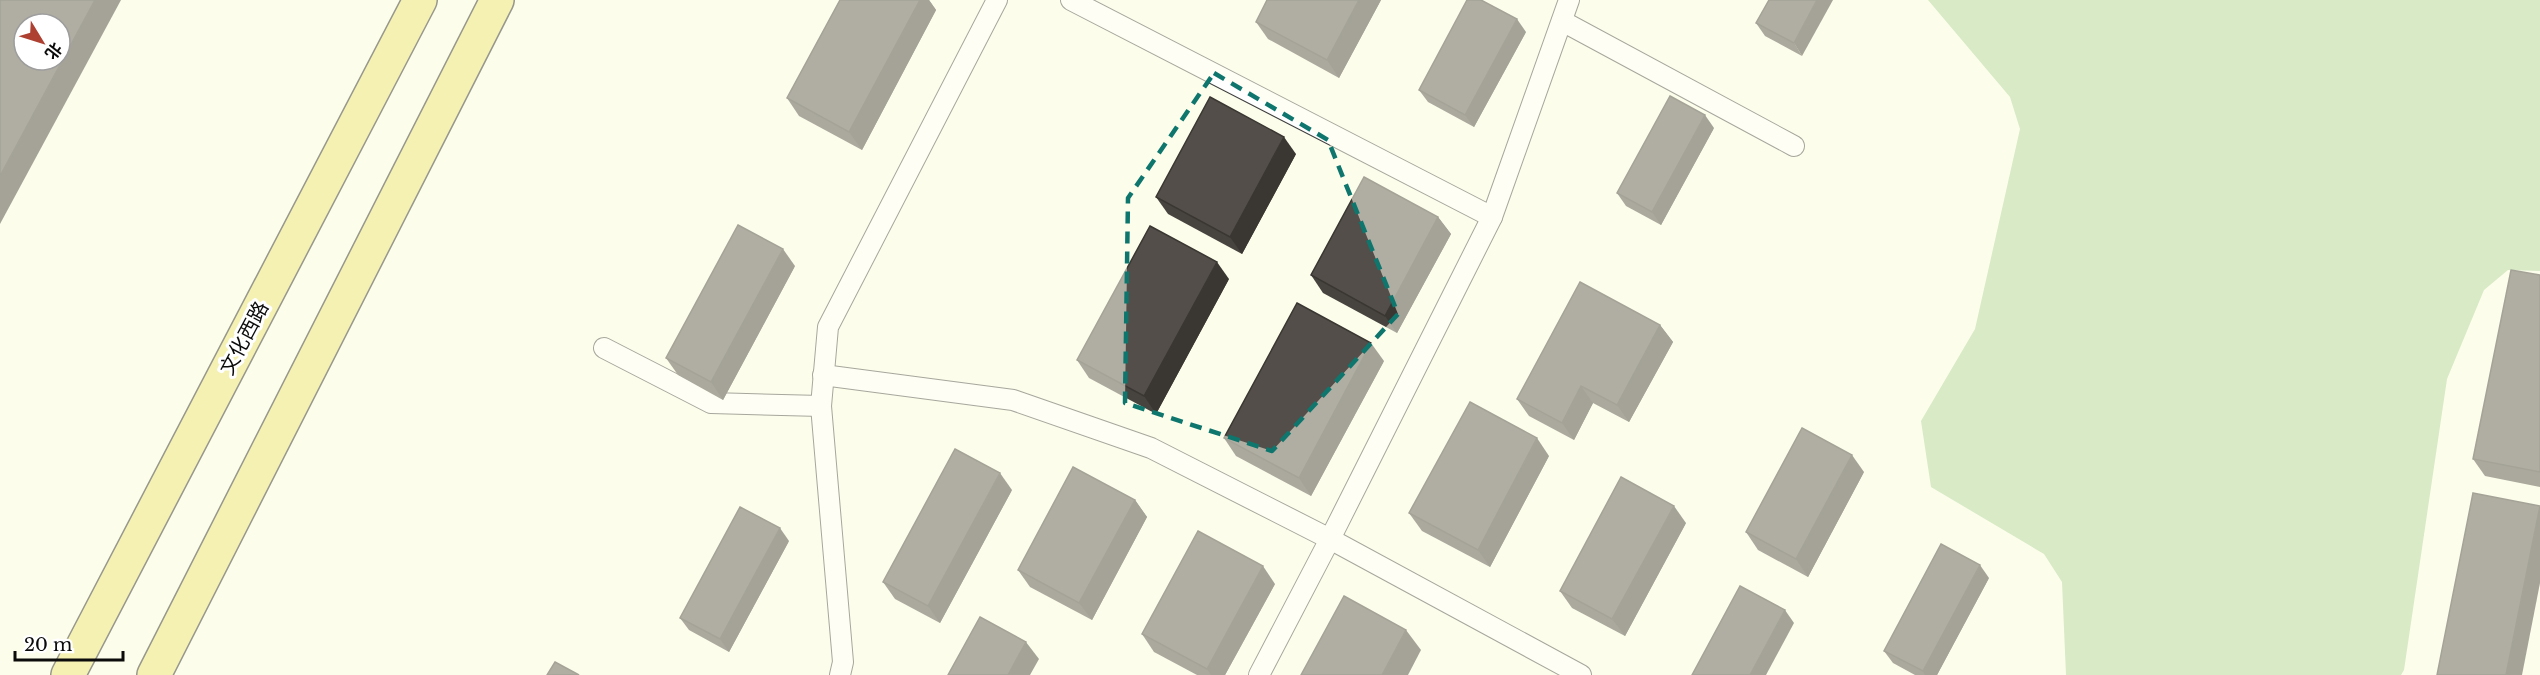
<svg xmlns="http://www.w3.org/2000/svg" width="2540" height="675" font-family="'Libre Baskerville','Noto Sans SC',serif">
	<rect width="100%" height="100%" fill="#fdfdeb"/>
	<path fill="#aad39a" d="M1928 0H2540V271L2508 270 2484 290 2447 379 2404 670 2401 675H2066L2062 582 2044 554 1931 487 1921 421 1975 329 2020 129 2010 97Z"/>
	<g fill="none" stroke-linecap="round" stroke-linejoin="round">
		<defs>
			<g id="lane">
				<path d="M1071 0 1492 217"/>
				<path d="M1562 21 1794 146"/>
				<path d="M604 348 711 403 821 406"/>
				<path d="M823 375 1013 400 1151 448 1330 539 1581 675"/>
				<path d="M840 675 843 662 821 406 828 327 997 0"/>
				<path d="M1259 675 1330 539 1492 217 1569 0"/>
			</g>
			<g id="primary">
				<path d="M68 675 420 0"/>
				<path d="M154 675 497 0"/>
			</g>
		</defs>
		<use href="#lane" stroke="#3e3e3e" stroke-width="22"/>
		<use href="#primary" stroke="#1c1c1c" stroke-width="36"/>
		<use href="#lane" stroke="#fff" stroke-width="20"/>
		<use href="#primary" stroke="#ebe26d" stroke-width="33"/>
	</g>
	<g fill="#47433f">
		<path d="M840 0H929L936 10 862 150 799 116 787 98Z"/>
		<path d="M1381 0 1339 78 1268 39 1256 22Z"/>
		<path d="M1769 0 1802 56 1765 36 1756 23Z"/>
		<path d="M1526 32 1474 127 1428 102 1419 90Z"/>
		<path d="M1714 128 1661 225 1626 206 1617 193Z"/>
		<path d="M1296 154 1242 254 1168 214 1156 197Z"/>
		<path d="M1438 217 1451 234 1397 333 1323 293 1311 275Z"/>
		<path d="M795 266 723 400 678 375 666 358Z"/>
		<path d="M2540 275V487L2485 476 2473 459Z"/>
		<path d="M1229 279 1156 414 1089 378 1077 360Z"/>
		<path d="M1660 325 1673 342 1629 422 1593 403 1574 440 1529 416 1517 399Z"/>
		<path d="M1384 361 1311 496 1236 456 1224 438Z"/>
		<path d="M1549 456 1490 567 1422 531 1409 513Z"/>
		<path d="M1864 472 1808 577 1758 550 1746 532Z"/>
		<path d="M1012 490 940 623 895 599 883 582Z"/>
		<path d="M1135 500 1147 517 1092 620 1030 587 1018 570Z"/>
		<path d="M1686 523 1625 636 1572 608 1560 591Z"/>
		<path d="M789 541 729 652 689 630 680 618Z"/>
		<path d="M1989 578 1937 675H1915L1893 663 1884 651Z"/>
		<path d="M1275 584 1225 675H1197L1154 652 1142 634Z"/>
	</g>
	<g fill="#3a3733">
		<path d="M95 0H121L0 224V176Z"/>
		<path d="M920 0H929L936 10 862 150 849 132Z"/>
		<path d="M1359 0H1381L1339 78 1327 60Z"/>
		<path d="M1817 0H1833L1802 56 1794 43Z"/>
		<path d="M1517 19 1526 32 1474 127 1465 115Z"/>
		<path d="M1705 115 1714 128 1661 225 1652 212Z"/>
		<path d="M1284 137 1296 154 1242 254 1230 237Z"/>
		<path d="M1438 217 1451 234 1397 333 1385 316Z"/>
		<path d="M783 249 795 266 723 400 711 382Z"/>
		<path d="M1217 262 1229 279 1156 414 1144 396Z"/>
		<path d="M1660 325 1673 342 1629 422 1617 405Z"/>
		<path d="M1371 343 1384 361 1311 496 1299 478Z"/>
		<path d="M1581 386 1593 403 1574 440 1562 423Z"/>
		<path d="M1537 438 1549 456 1490 567 1478 550Z"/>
		<path d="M1852 455 1864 472 1808 577 1796 559Z"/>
		<path d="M1000 473 1012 490 940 623 928 606Z"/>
		<path d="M1135 500 1147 517 1092 620 1079 603Z"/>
		<path d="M1674 506 1686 523 1625 636 1612 619Z"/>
		<path d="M2540 506V583L2522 675H2506Z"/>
		<path d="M780 528 789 541 729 652 720 639Z"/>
		<path d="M1980 565 1989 578 1937 675H1925L1923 671Z"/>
		<path d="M1263 566 1275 584 1225 675H1211L1207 669Z"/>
		<path d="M1785 610 1794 623 1766 675H1750Z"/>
		<path d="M1406 630 1421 650 1408 675H1382Z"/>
		<path d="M1026 642 1039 659 1030 675H1008Z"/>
	</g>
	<g fill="#534e49" stroke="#3a3733" stroke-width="1.5" fill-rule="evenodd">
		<path d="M0 0H95L0 176ZM24 24H60V60H24Z"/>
		<path d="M840 0H920L849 132 787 98Z"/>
		<path d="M1267 0H1359L1327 60 1256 22Z"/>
		<path d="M1467 0H1481L1517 19 1465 115 1419 90Z"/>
		<path d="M1769 0H1817L1794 43 1756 23Z"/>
		<path d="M1670 96 1705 115 1652 212 1617 193Z"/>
		<path d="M1210 97 1284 137 1230 237 1156 197Z"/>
		<path d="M1364 177 1438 217 1385 316 1311 275Z"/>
		<path d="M738 225 783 249 711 382 666 358Z"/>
		<path d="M1150 226 1217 262 1144 396 1077 360Z"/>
		<path d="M2511 270 2540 275V472L2473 459Z"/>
		<path d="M1580 282 1660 325 1617 405 1581 386 1562 423 1517 399Z"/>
		<path d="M1297 303 1371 343 1299 478 1224 438Z"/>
		<path d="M1470 402 1537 438 1478 550 1409 513Z"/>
		<path d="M1802 428 1852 455 1796 559 1746 532Z"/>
		<path d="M955 449 1000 473 928 606 883 582Z"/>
		<path d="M1073 467 1135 500 1079 603 1018 570Z"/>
		<path d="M1621 477 1674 506 1612 619 1560 591Z"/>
		<path d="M2473 493 2540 506 2506 675H2437Z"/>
		<path d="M740 507 780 528 720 639 680 618Z"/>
		<path d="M1198 531 1263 566 1207 669 1142 634Z"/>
		<path d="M1941 544 1980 565 1923 671 1884 651Z"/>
		<path d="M1740 586 1785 610 1750 675H1692Z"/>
		<path d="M1344 596 1406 630 1382 675H1301Z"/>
		<path d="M980 617 1026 642 1008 675H948Z"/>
		<path d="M555 662 579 675H547Z"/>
	</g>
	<path d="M0 0H2540V675H0ZM1214 73 1328 140 1398 314 1272 451 1125 403 1128 198Z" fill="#fdfdeb" fill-opacity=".55" fill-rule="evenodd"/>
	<path fill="none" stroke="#0f766e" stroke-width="4.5" stroke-dasharray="12 8" stroke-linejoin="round" d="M1214 73 1328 140 1398 314 1272 451 1125 403 1128 198Z"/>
	<g text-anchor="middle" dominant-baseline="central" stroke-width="6" stroke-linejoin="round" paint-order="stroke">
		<g font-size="20" fill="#0b0b0b" stroke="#fff">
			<text transform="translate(244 338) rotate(-62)">文化西路</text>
		</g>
	</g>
	<g transform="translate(42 42) rotate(128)"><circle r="28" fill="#ffffff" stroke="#9d9d9d" stroke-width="1.5"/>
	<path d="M0-4.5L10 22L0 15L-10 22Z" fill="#ad4031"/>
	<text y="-9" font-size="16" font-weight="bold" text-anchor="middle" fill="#0b0b0b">北</text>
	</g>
	<path d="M15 651v9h108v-9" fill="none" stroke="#0b0b0b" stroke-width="3"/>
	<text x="24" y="651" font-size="18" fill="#0b0b0b" stroke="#ffffff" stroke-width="4.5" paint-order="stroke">20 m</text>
</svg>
